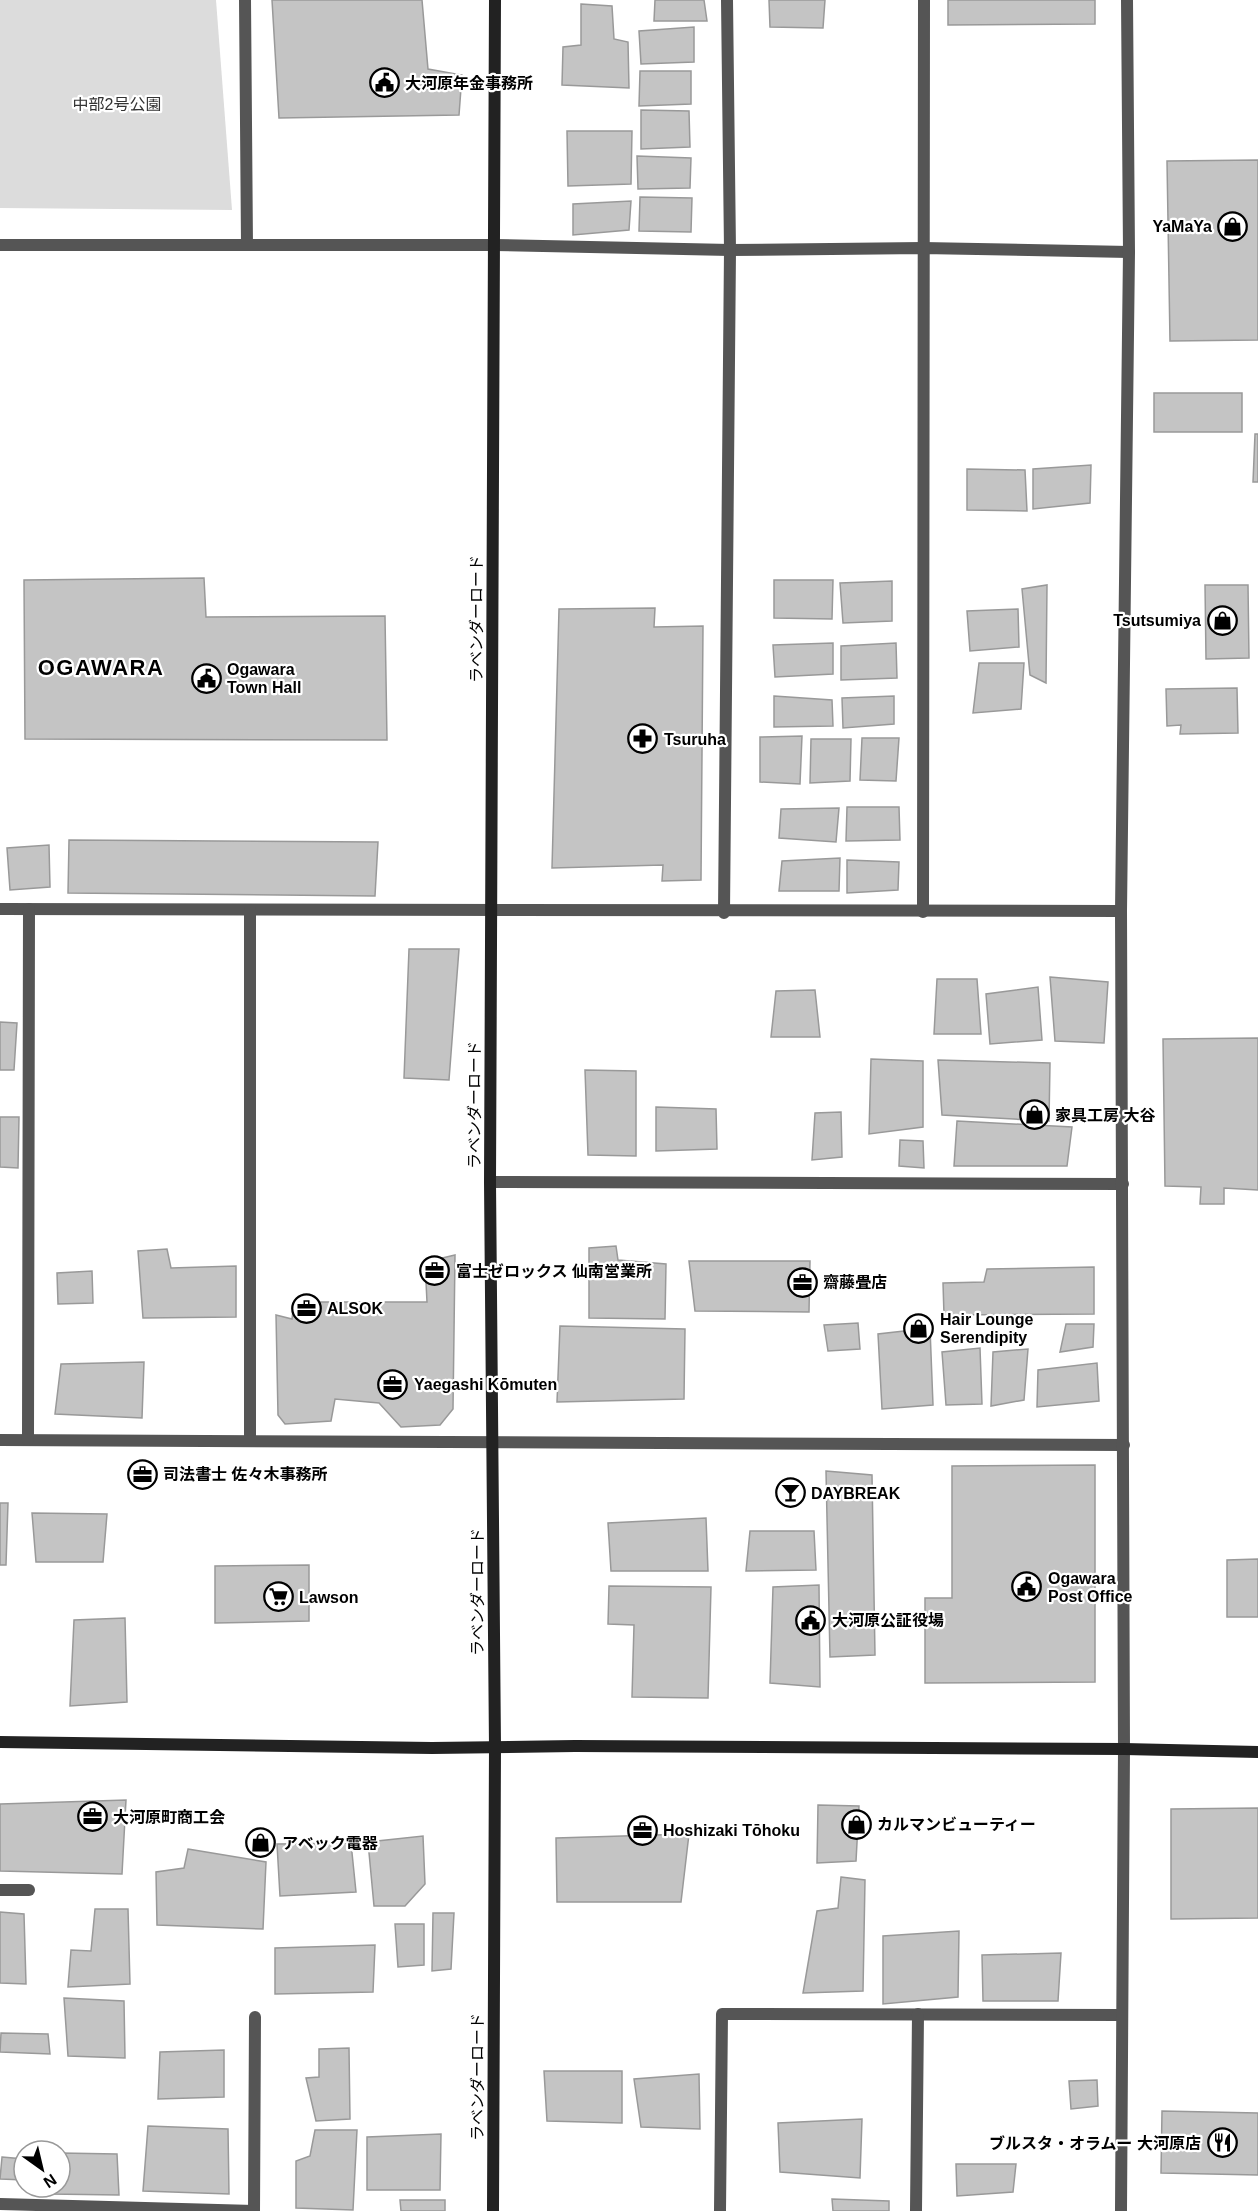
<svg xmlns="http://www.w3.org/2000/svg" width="1258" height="2211" font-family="Arial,'Noto Sans JP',sans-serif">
	<rect width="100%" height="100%" fill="#fff"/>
	<path fill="#dcdcdc" d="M0 0H216L232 210 0 208Z"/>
	<g fill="#c4c4c4" stroke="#999" stroke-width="1.5">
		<path d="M272 0H422L428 69 462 75 459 115 279 118Z"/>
		<path d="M655 0H704L707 21H654Z"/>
		<path d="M769 0H825L823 28 770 27Z"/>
		<path d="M948 0H1095V24L948 25Z"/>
		<path d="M581 4 612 6 614 39 628 42 629 88 562 85 563 47 581 45Z"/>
		<path d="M694 27V62L641 64 639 31Z"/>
		<path d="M640 71H691V104L639 106Z"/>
		<path d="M641 110 689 111 690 147 641 149Z"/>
		<path d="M567 131H632L631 184 568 186Z"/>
		<path d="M637 156 691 158 690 188 638 189Z"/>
		<path d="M1258 160V340L1170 341 1167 161Z"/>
		<path d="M640 197 692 198 691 232 639 231Z"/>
		<path d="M631 201 629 230 573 235V204Z"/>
		<rect x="1154" y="393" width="88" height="39"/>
		<path d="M1255 434H1258V482H1253Z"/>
		<path d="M1091 465 1090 503 1033 509V469Z"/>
		<path d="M967 469 1025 470 1027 511 967 510Z"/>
		<path d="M204 578 206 617 385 616 387 740 25 739 24 580Z"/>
		<path d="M774 580H833L832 619 774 618Z"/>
		<path d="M892 581V621L843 623 840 583Z"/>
		<path d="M1047 585 1046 683 1030 675 1022 589Z"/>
		<path d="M1205 585H1248L1249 658 1206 659Z"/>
		<path d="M655 608 654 627 703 626 701 880 662 881 663 865 552 868 559 609Z"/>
		<path d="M1018 609 1019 647 970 651 967 611Z"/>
		<path d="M833 643V674L775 677 773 645Z"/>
		<path d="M896 643 897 678 841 680V646Z"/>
		<path d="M979 663H1024L1021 709 973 713Z"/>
		<path d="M1237 688 1238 733 1180 734 1181 725 1167 726 1166 689Z"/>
		<path d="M774 696 832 700 833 726 774 727Z"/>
		<path d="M894 696V724L843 728 842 698Z"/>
		<path d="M802 736 800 784 760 782V737Z"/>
		<path d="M862 738H899L896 781 860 780Z"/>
		<path d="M811 739H851L850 781 810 783Z"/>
		<path d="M847 807H899L900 840 846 841Z"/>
		<path d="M839 808 836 842 779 838 781 809Z"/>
		<path d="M69 840 378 842 375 896 68 893Z"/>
		<path d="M49 845 50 887 10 890 7 848Z"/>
		<path d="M840 858 839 891H779L782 861Z"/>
		<path d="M847 860 899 862 898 890 847 893Z"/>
		<path d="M409 949H459L449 1080 404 1078Z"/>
		<path d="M1050 977 1108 982 1104 1043 1055 1041Z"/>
		<path d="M937 979H977L981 1034H934Z"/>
		<path d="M1038 987 1042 1040 990 1044 986 994Z"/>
		<path d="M815 990 820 1037H771L776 991Z"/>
		<path d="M0 1022 17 1023 14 1070H0Z"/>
		<path d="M1258 1038V1190L1224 1188V1204H1200L1201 1187 1165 1186 1163 1039Z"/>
		<path d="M871 1059 923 1061V1127L869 1134Z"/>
		<path d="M938 1060 1050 1063 1049 1121 942 1115Z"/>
		<path d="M585 1070 636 1071V1156L588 1155Z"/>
		<path d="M656 1107 716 1109 717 1149 656 1151Z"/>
		<path d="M841 1112 842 1157 812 1160 815 1113Z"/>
		<path d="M0 1117H19L18 1168 0 1167Z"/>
		<path d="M957 1121 1072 1127 1067 1166H954Z"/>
		<path d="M900 1140 923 1141 924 1168 899 1166Z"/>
		<path d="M616 1246 618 1260 666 1264 665 1319 589 1318V1248Z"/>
		<path d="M167 1249 171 1268 236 1266V1317L143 1318 138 1251Z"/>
		<path d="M455 1255 453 1409 440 1425 401 1427 379 1403 335 1399 331 1421 285 1424 278 1415 276 1315 292 1319 294 1302H427L425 1262Z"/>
		<path d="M689 1261H810L809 1312 695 1311Z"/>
		<path d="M1094 1267V1314L944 1315 943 1283 984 1282 987 1269Z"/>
		<path d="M92 1271 93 1303 58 1304 57 1273Z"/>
		<path d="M858 1323 860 1349 828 1351 824 1325Z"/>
		<path d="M1066 1324H1094L1093 1347 1060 1352Z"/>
		<path d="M560 1326 685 1329 684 1399 557 1402Z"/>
		<path d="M930 1328 933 1405 882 1409 878 1334Z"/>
		<path d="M980 1348 982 1404 946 1405 942 1352Z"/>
		<path d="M1028 1349 1024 1400 991 1406 993 1352Z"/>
		<path d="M144 1362 142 1418 55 1414 61 1364Z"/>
		<path d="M1097 1363 1099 1401 1037 1407 1038 1370Z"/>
		<path d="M1095 1465V1682L925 1683V1598H952V1466Z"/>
		<path d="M826 1471 872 1475 875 1655 830 1657Z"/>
		<path d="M0 1503H8L6 1565H0Z"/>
		<path d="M32 1513 107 1514 103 1562H36Z"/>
		<path d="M706 1518 708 1571H611L608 1523Z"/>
		<path d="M750 1531H814L816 1570 746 1571Z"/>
		<path d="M1258 1559V1617H1227V1560Z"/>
		<path d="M309 1565V1621L215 1623V1566Z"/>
		<path d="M819 1585 820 1687 770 1683 773 1587Z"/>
		<path d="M609 1586 711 1587 708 1698 632 1697 634 1625 608 1624Z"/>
		<path d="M125 1618 127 1702 70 1706 74 1620Z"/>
		<path d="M126 1800 122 1874 0 1871V1804Z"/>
		<path d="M818 1805 859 1806 856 1861 817 1863Z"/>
		<path d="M1258 1808V1918L1171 1919V1809Z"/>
		<path d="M689 1834 681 1902H557L556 1838Z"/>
		<path d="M423 1836 425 1884 405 1906H374L368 1842Z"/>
		<path d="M351 1843 356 1892 280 1896 277 1844Z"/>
		<path d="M188 1849 266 1862 263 1929 157 1925 156 1872 184 1868Z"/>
		<path d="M841 1877 865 1880 863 1991 803 1993 817 1911 838 1908Z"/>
		<path d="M95 1909H128L130 1984 68 1987 71 1950 91 1951Z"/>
		<path d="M0 1912 24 1914 26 1984 0 1983Z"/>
		<path d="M433 1913H454L451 1969 432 1971Z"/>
		<path d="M395 1924H424V1965L398 1967Z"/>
		<path d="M959 1931 958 1997 883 2004V1936Z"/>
		<path d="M375 1945 373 1992 275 1994V1948Z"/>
		<path d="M1061 1953 1058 2001H983L982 1955Z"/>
		<path d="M64 1998 124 2001 125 2058 68 2056Z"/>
		<path d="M1 2033 48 2034 50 2054 0 2052Z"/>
		<path d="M349 2048 350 2119 316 2121 306 2078 319 2077V2049Z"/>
		<path d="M224 2050V2097L158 2099 160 2052Z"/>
		<path d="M544 2071H622V2123L547 2121Z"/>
		<path d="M699 2074 700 2129 641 2127 634 2079Z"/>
		<path d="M1097 2080 1098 2106 1071 2109 1069 2081Z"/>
		<path d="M1162 2111 1258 2113V2175L1161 2173Z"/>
		<path d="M862 2119 860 2178 780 2172 778 2123Z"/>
		<path d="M148 2126 228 2129 229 2194 143 2191Z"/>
		<path d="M315 2130H357L353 2210 296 2208V2161L310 2156Z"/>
		<path d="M441 2134 440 2190H367V2137Z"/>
		<path d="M60 2153 117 2154 119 2195 49 2194V2187H60Z"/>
		<path d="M2 2157 24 2159V2180L0 2179Z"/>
		<path d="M956 2164H1016L1013 2192 957 2196Z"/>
		<path d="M832 2199 889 2201V2211H833Z"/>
		<path d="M400 2200H445V2211H401Z"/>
	</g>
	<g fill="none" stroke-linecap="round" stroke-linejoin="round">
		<g stroke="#555" stroke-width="12">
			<path d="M245 0 247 245"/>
			<path d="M0 245H494L730 250 923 248 1129 252"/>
			<path d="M0 909C374 909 748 913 1121 911"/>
			<path d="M250 910V1441"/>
			<path d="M923 912 924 0"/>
			<path d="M724 913 730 250 727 0"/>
			<path d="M490 1182 1123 1184"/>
			<path d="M0 1440 1124 1445"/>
			<path d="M28 1440 29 909"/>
			<path d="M0 1890H29"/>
			<path d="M0 2204 254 2211"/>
			<path d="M254 2211 255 2017"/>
			<path d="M720 2211 722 2014 1121 2015"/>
			<path d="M916 2211 918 2014"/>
			<path d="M1121 2211 1124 1749 1121 911 1129 252 1127 0"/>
		</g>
		<g stroke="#222" stroke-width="12">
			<path d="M0 1742 432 1748 575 1746 1124 1749 1258 1752"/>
			<path d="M493 2211 495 1747 490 1182 495 0"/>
		</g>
	</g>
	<defs>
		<symbol id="civic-ring" viewBox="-11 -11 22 22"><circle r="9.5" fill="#fff" stroke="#000" stroke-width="1.5"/><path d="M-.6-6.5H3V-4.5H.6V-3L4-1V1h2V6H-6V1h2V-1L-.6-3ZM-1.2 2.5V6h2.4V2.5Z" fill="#000"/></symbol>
		<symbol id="shop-ring" viewBox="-11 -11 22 22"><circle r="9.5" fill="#fff" stroke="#000" stroke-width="1.5"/><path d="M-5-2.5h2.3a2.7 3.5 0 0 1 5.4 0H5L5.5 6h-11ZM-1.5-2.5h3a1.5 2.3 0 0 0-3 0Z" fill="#000"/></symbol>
		<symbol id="pharmacy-ring" viewBox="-11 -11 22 22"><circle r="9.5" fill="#fff" stroke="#000" stroke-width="1.5"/><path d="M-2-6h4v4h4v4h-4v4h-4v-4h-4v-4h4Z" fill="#000"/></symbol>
		<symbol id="office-ring" viewBox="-11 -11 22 22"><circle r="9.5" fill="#fff" stroke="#000" stroke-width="1.5"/><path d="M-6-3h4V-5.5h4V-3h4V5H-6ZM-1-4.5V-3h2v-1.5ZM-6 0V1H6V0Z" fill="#000"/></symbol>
		<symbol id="bar-ring" viewBox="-11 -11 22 22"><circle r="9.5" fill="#fff" stroke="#000" stroke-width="1.5"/><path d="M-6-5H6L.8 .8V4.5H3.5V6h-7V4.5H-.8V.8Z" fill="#000"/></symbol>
		<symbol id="supermarket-ring" viewBox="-11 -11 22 22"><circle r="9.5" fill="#fff" stroke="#000" stroke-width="1.5"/><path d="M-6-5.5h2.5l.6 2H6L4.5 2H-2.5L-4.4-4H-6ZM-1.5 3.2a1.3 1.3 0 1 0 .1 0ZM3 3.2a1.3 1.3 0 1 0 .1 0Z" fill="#000"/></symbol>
		<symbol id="restaurant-ring" viewBox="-11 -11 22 22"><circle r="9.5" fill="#fff" stroke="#000" stroke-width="1.5"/><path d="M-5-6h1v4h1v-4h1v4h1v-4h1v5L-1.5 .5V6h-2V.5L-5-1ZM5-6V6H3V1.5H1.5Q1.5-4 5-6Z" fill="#000"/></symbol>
	</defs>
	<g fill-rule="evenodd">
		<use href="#civic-ring" x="368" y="66" width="33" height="33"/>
		<use href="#shop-ring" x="1216" y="210" width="33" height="33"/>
		<use href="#shop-ring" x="1206" y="604" width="33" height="33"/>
		<use href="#civic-ring" x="190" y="662" width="33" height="33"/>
		<use href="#pharmacy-ring" x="626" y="722" width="33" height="33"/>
		<use href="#shop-ring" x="1018" y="1098" width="33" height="33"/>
		<use href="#office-ring" x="418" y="1254" width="33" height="33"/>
		<use href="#office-ring" x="786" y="1266" width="33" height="33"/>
		<use href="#office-ring" x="290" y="1292" width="33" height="33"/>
		<use href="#shop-ring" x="902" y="1312" width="33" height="33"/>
		<use href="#office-ring" x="376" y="1368" width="33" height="33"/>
		<use href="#office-ring" x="126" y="1458" width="33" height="33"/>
		<use href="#bar-ring" x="774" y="1476" width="33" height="33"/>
		<use href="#civic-ring" x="1010" y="1570" width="33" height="33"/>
		<use href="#supermarket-ring" x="262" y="1580" width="33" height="33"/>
		<use href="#civic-ring" x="794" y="1604" width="33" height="33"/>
		<use href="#office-ring" x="76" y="1800" width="33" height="33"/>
		<use href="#shop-ring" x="840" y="1808" width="33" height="33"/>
		<use href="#office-ring" x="626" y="1814" width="33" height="33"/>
		<use href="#shop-ring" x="244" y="1826" width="33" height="33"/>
		<use href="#restaurant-ring" x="1206" y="2126" width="33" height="33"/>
	</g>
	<g text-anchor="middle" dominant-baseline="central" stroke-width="4.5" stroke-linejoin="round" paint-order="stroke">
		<g font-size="16" font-weight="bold" fill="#000" stroke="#fff" text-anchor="start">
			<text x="405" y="83">大河原年金事務所</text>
			<text x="1212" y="226" text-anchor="end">YaMaYa</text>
			<text x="1201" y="620" text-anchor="end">Tsutsumiya</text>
			<text x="227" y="669">Ogawara<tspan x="227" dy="18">Town Hall</tspan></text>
			<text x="664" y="739">Tsuruha</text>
			<text x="1055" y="1115">家具工房 大谷</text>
			<text x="456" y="1271">富士ゼロックス 仙南営業所</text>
			<text x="823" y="1282">齋藤畳店</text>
			<text x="327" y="1308">ALSOK</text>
			<text x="940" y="1319">Hair Lounge<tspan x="940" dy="18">Serendipity</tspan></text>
			<text x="414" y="1384">Yaegashi Kōmuten</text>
			<text x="163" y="1474">司法書士 佐々木事務所</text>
			<text x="811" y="1493">DAYBREAK</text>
			<text x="1048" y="1578">Ogawara<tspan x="1048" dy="18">Post Office</tspan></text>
			<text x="299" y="1597">Lawson</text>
			<text x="832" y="1620">大河原公証役場</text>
			<text x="113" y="1817">大河原町商工会</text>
			<text x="877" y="1824">カルマンビューティー</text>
			<text x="663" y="1830">Hoshizaki Tōhoku</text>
			<text x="282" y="1843">アベック電器</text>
			<text x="1201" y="2143" text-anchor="end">ブルスタ・オラムー 大河原店</text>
		</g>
		<g font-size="16" fill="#333" stroke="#fff">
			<text x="117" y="104">中部2号公園</text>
		</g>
		<g font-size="16" fill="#000" stroke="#fff">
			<text transform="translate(476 619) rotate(-90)">ラベンダーロード</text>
			<text transform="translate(474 1105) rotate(-90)">ラベンダーロード</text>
			<text transform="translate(477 1592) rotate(-90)">ラベンダーロード</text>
			<text transform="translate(477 2077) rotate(-90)">ラベンダーロード</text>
		</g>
		<g font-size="22" font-weight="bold" letter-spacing="1.5" fill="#000" stroke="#fff">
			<text x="101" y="667">OGAWARA</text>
		</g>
	</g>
	<g transform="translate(42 2169) rotate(146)"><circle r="28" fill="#ffffff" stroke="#999999" stroke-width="1.5"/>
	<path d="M0-4.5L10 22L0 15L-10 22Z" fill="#000000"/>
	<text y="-9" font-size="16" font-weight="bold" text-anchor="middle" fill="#000000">N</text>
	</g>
</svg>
